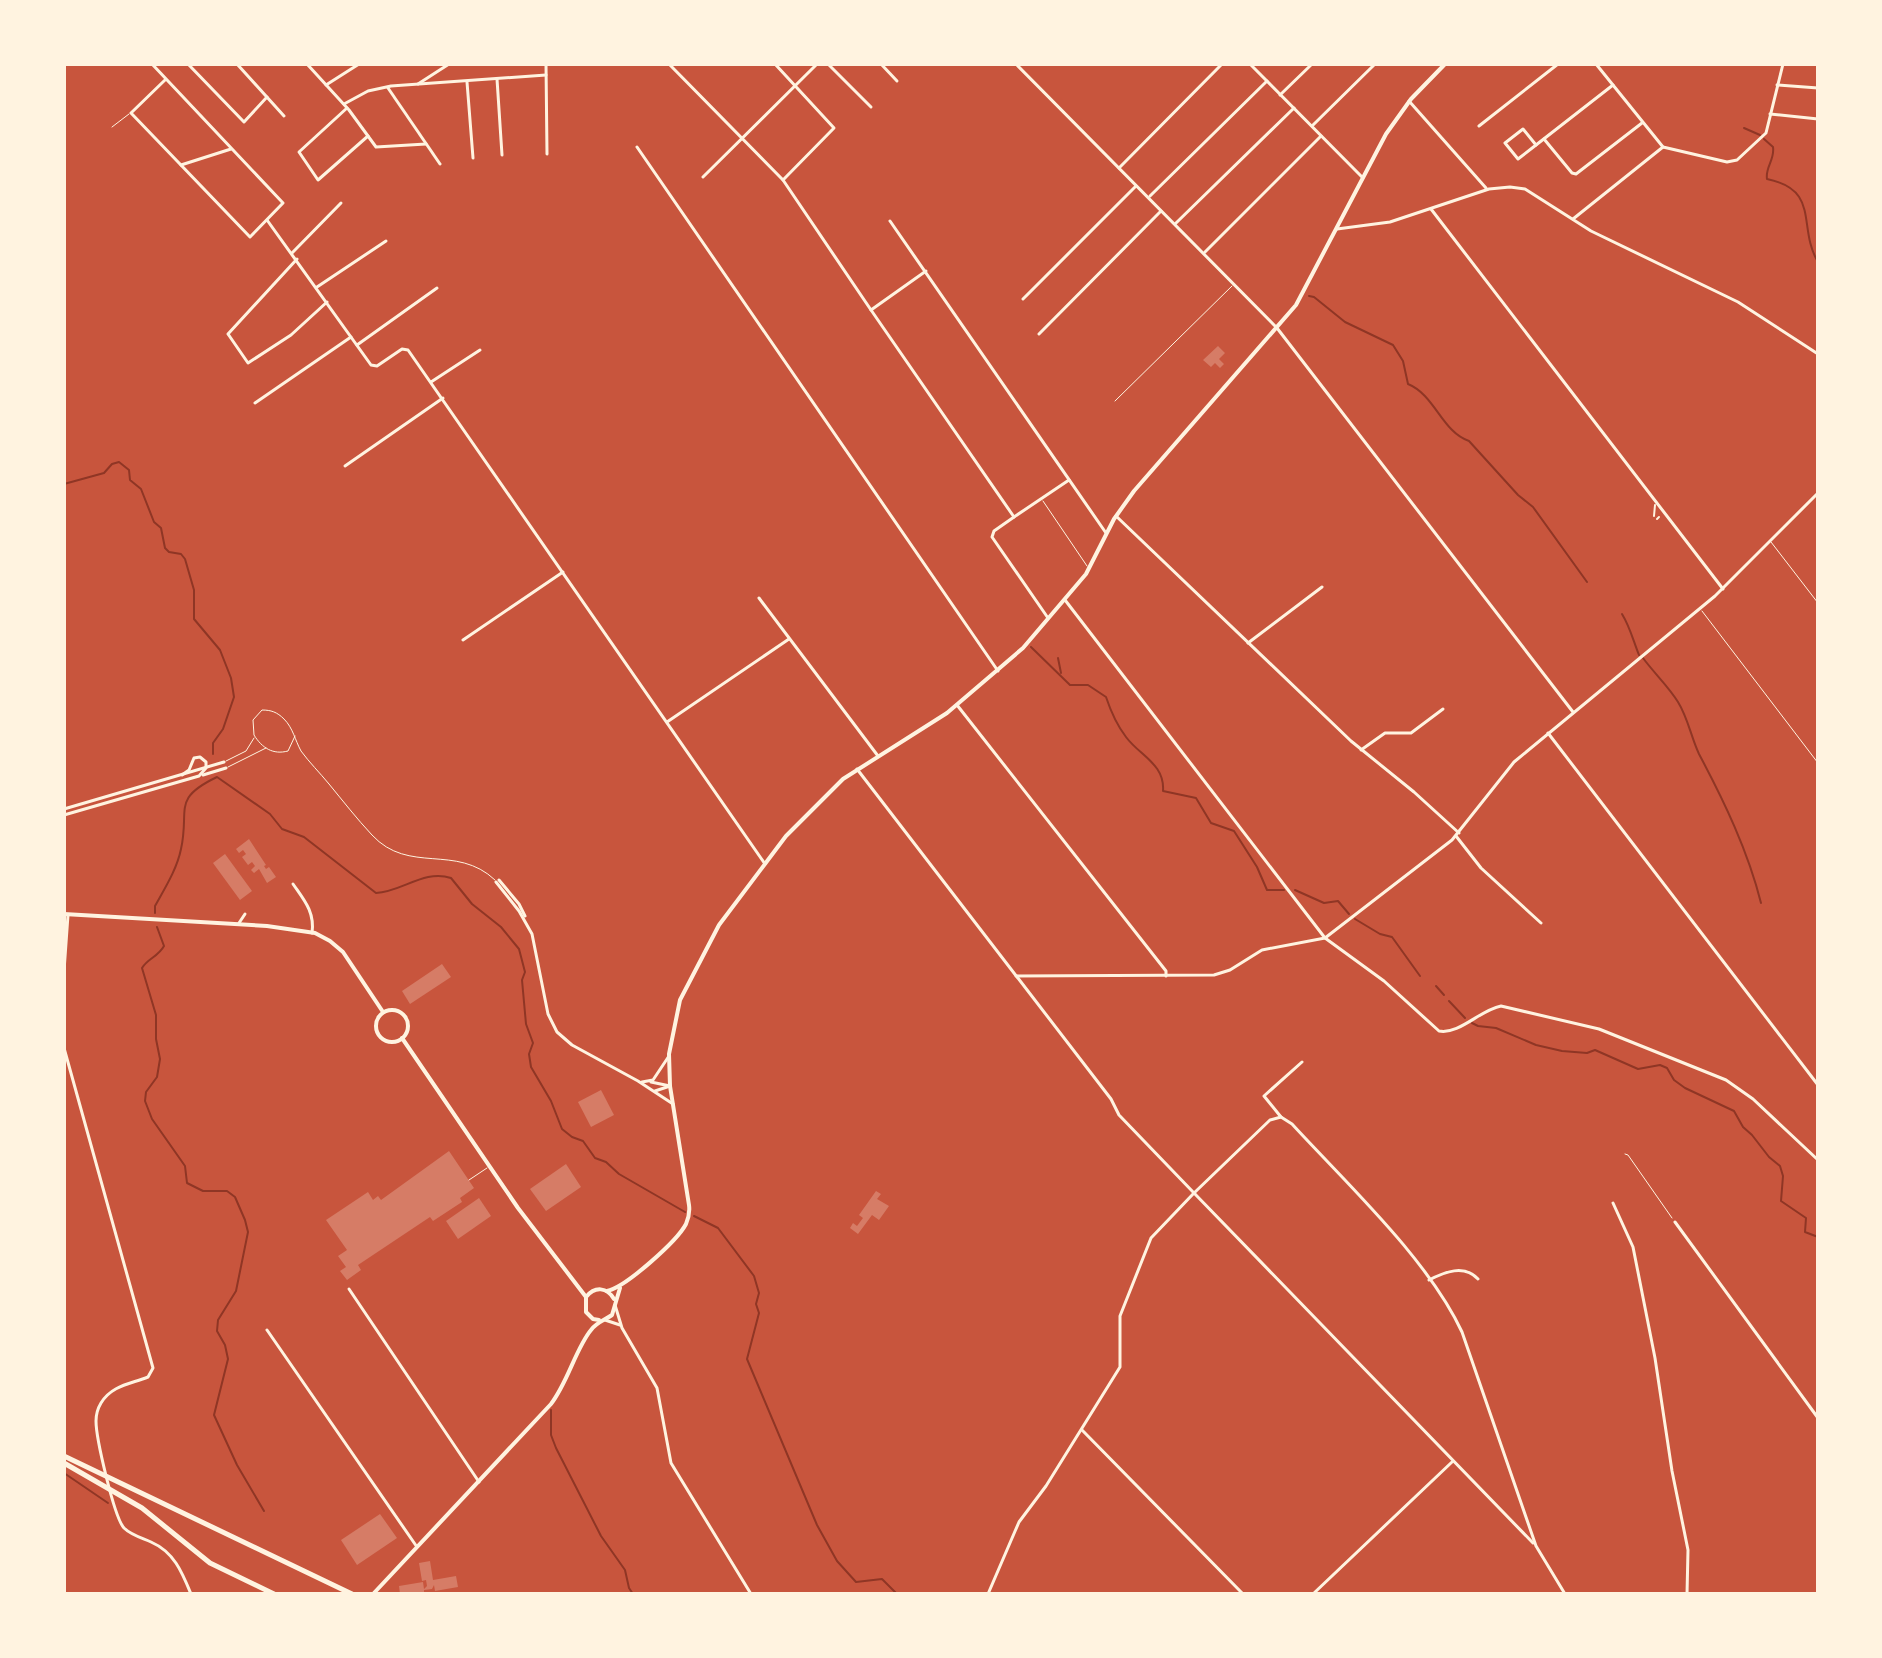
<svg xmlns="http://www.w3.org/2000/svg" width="1882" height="1658" font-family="'Source Sans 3',sans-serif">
	<rect width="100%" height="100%" fill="#c8553d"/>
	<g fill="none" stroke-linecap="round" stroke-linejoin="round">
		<g stroke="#8f3625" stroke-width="2">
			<path d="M1744 128 1760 135"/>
			<path d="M1764 139 1773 147C1775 160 1765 167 1767 179 1821 190 1797 227 1818 262"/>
			<path d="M1309 296 1314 297 1345 322 1393 345 1403 361 1408 384C1435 395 1442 432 1469 441L1518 495 1533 507 1587 582"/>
			<path d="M64 484 104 473 112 464 119 462 129 470 130 480 141 489 154 522 161 528 165 548 169 552 181 554 185 559 194 590V619L220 650 231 678 234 697 223 729 213 743V754"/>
			<path d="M1622 614C1630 627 1633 640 1639 655"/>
			<path d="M1031 647 1070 685H1088L1106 697C1111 712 1116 724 1126 737 1140 756 1165 764 1163 791L1196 798 1211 823 1234 831 1257 867 1267 890H1284"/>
			<path d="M1058 658 1061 673"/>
			<path d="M1643 658C1654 673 1669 687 1678 702 1688 718 1691 737 1699 754 1724 801 1748 851 1761 903"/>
			<path d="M1295 890 1324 903 1338 901 1349 914"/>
			<path d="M155 913V906C165 888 177 869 181 849 190 809 171 799 217 777L270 814 282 829 304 837 376 893C402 892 424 869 451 878L472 904 501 927 519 949 525 972 522 980 526 1024 533 1043 529 1054 531 1067 551 1101 562 1129 572 1137 583 1141 595 1158 606 1162 619 1174 685 1212"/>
			<path d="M1355 919 1380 934 1392 937 1420 976"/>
			<path d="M157 927 164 946C158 957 148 958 142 968L156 1015V1039L160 1059 157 1077 146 1092 145 1101 152 1119 185 1166 187 1183 203 1191H227L235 1197 245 1220 248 1232 236 1291 218 1320 217 1331 225 1345 228 1359 214 1415 237 1465 264 1511"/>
			<path d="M1436 986 1444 995"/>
			<path d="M1449 1001 1465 1018"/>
			<path d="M1472 1023 1478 1026 1496 1028 1536 1045 1562 1051 1587 1053 1595 1050 1638 1069 1660 1065 1667 1068 1674 1080 1685 1088 1734 1111 1743 1127 1752 1135 1769 1157 1780 1166 1783 1176 1781 1201 1806 1218 1805 1232 1818 1237"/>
			<path d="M694 1216 718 1228 754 1276 759 1293 756 1304 759 1313 747 1359 817 1525 837 1561 856 1582 882 1579 897 1594"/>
			<path d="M551 1410V1435L556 1448 601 1536 625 1570 629 1588 633 1594"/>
			<path d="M64 1473 108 1503"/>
		</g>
	</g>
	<g fill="#d67c66">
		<path d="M1218 346 1225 353 1219 359 1224 364 1220 368 1215 363 1211 367 1203 360Z"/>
		<path d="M249 839 266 865 264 866 266 869 269 867 276 877 267 883 259 869 254 873 251 870 255 866 252 862 248 865 242 857 246 854 243 850 239 853 236 849Z"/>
		<path d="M225 854 252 891 240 900 213 863Z"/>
		<path d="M442 964 451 977 410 1004 402 991Z"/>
		<path d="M601 1090 614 1115 591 1127 578 1102Z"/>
		<path d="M449 1151 474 1188 460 1198 462 1202 433 1221 430 1217 358 1265 361 1270 347 1280 340 1271 346 1267 338 1256 347 1250 326 1220 368 1192 373 1200 378 1196 381 1200Z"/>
		<path d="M566 1164 581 1187 546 1211 530 1189Z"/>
		<path d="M876 1191 881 1194 877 1199 889 1206 879 1220 872 1215 858 1234 850 1228 853 1223 857 1226 863 1218 859 1215Z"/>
		<path d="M479 1198 491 1216 458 1239 446 1221Z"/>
		<path d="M380 1514 397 1538 357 1565 341 1540Z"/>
		<path d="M430 1561 433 1580 456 1576 458 1587 435 1591 434 1585 432 1589 424 1590V1593L400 1594 399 1586 423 1582 424 1589 427 1586 426 1580 422 1581 419 1563Z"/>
	</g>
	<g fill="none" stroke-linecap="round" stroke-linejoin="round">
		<path stroke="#fff3e0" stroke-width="1" d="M1625 1154 1628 1155 1672 1218"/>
		<g stroke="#fff3e0" stroke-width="1">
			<path d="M112 127 129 114"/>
			<path d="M1115 401 1232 286"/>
			<path d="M1043 501 1087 566"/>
			<path d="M1771 542 1818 603"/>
			<path d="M1702 611 1818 763"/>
			<path d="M295 736 288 751C273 755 262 748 254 735L253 720 262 710C271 710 277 712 284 719 293 728 295 740 301 751 309 762 320 773 329 784 343 801 357 819 372 835 409 875 456 843 495 880"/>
			<path d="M226 761 246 751 254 738"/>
			<path d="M228 767 266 748"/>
			<path d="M469 1180 487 1168"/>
		</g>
		<g stroke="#fff3e0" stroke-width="2">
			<path d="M1654 516 1655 505"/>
			<path d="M1657 519 1659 517"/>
		</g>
		<g stroke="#fff3e0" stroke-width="3">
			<path d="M152 64 283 203 250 237 131 113 165 80"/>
			<path d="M188 64 244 122 267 97"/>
			<path d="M237 64 284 116"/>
			<path d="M307 64 349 110 376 147 426 144"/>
			<path d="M546 64 547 154"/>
			<path d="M669 64 783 180 871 310 926 271"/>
			<path d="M775 64 834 128 783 180"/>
			<path d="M828 64 871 107"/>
			<path d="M881 64 897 81"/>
			<path d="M1016 64 1277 328 1573 712"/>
			<path d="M1250 64 1362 177"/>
			<path d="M1596 64 1663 147 1727 162 1737 160 1766 133 1783 64"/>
			<path d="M497 79 502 155"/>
			<path d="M467 82 473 158"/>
			<path d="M418 84 449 64"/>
			<path d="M326 85 359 64"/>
			<path d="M1777 85 1818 88"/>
			<path d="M388 88 440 164"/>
			<path d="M1280 95 1312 64"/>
			<path d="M1409 101 1486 188"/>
			<path d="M344 104 368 91 391 86 546 75"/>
			<path d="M347 108 299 152 318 180 368 136"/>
			<path d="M1770 114 1818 119"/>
			<path d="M1312 126 1375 64"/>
			<path d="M1479 126 1558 64"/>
			<path d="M1523 129 1536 145 1518 159 1505 143Z"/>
			<path d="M1544 139 1572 173 1576 174 1642 123"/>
			<path d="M1536 145 1613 85"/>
			<path d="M637 147 998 671"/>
			<path d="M181 165 231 149"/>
			<path d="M1119 168 1222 64"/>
			<path d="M703 177 817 64"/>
			<path d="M1150 196 1267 81"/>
			<path d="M1431 209 1723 589"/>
			<path d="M1573 219 1663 147"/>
			<path d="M267 220 371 365 377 366 402 349 408 350 765 864"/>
			<path d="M890 221 1106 533"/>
			<path d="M1175 224 1294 108"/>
			<path d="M1337 229 1390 222 1489 189 1510 187 1525 189 1591 231 1738 302 1818 354"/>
			<path d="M1205 252 1321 136"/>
			<path d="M292 253 341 203"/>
			<path d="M297 259 228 334 248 363 291 335 327 302"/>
			<path d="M317 287 386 241"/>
			<path d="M1023 299 1136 186"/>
			<path d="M871 310 1014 517 994 531 992 537 1048 618"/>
			<path d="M1039 334 1161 211"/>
			<path d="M357 345 437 288"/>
			<path d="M431 382 480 350"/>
			<path d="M255 403 351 337"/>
			<path d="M345 466 443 398"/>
			<path d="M1116 516 1351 741 1414 792 1459 833"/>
			<path d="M1014 517 1069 480"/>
			<path d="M759 598 878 756"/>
			<path d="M1065 600 1325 938 1384 981 1439 1031C1459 1035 1480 1010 1501 1006L1599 1029 1726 1080 1753 1099 1818 1160"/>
			<path d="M463 640 563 572"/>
			<path d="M1248 643 1322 587"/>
			<path d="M957 705 1166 971V976"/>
			<path d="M667 722 789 639"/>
			<path d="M1548 733 1818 1085"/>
			<path d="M1361 750 1385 733H1411L1443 709"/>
			<path d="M857 769 1111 1099 1119 1115 1194 1193 1270 1120 1281 1117 1292 1124C1347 1184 1428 1259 1462 1332L1536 1546 1565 1594"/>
			<path d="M203 775 226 768"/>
			<path d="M64 809 224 762"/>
			<path d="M64 815 199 776 206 768V762L200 757 194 758 189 770 182 775"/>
			<path d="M1456 836 1481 868 1541 923"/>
			<path d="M499 880 519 904 525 916"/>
			<path d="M496 882 519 911 532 934 548 1014 557 1032 572 1045 638 1081 673 1104"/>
			<path d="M293 884C304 900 315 912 312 933"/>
			<path d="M239 923 245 914"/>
			<path d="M64 971 68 915"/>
			<path d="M1016 976 1214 975 1230 970 1262 950 1325 938 1452 840 1514 762 1715 596 1818 493"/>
			<path d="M64 1048 153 1368 148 1377C131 1384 112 1385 101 1403 98 1408 96 1414 96 1421 96 1438 114 1517 124 1528 131 1535 142 1538 151 1542 174 1552 182 1572 191 1594"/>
			<path d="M642 1082 653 1080 669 1056"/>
			<path d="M651 1082 670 1086"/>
			<path d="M655 1091 670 1086"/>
			<path d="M1281 1117 1264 1096 1302 1062"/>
			<path d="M1613 1203 1633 1247 1655 1358 1672 1471 1688 1550 1687 1594"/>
			<path d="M1675 1222 1818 1418"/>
			<path d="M1429 1280C1445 1272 1464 1264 1478 1279"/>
			<path d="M349 1289 479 1482"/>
			<path d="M267 1330 417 1547"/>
			<path d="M1082 1430 1243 1594"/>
			<path d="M988 1594 1019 1522 1046 1486 1120 1367V1316L1151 1238 1194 1193 1533 1543"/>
			<path d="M1313 1594 1452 1462"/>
		</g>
		<g stroke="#fff3e0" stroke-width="3">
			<path d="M615 1305 622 1328 657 1388 671 1463 751 1594"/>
			<path d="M605 1320 620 1325"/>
		</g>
		<g stroke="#fff3e0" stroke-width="4">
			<path d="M64 914 267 926 315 933 330 941 343 952 383 1012"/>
			<circle cx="392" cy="1026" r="16"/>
			<path d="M402 1038 518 1208 586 1297"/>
			<path d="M607 1291C626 1287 677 1241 686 1224 689 1217 690 1212 689 1205L670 1086 669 1054 680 1000 719 925 786 836 843 779 947 713 1023 648 1086 574 1114 519 1134 491 1296 305 1386 134 1411 99 1445 64"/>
			<path d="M599 1320 593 1319 586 1312V1297C595 1286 607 1287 614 1299"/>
			<path d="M374 1593 551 1404C568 1382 576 1348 591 1330 597 1322 605 1320 612 1315L620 1288"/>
		</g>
		<g stroke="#fff3e0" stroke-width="5">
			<path d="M64 1456 352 1594"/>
			<path d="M64 1463 142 1508 210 1563 274 1594"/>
		</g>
	</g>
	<rect width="1882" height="1658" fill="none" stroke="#fff3e0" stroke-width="132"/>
</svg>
